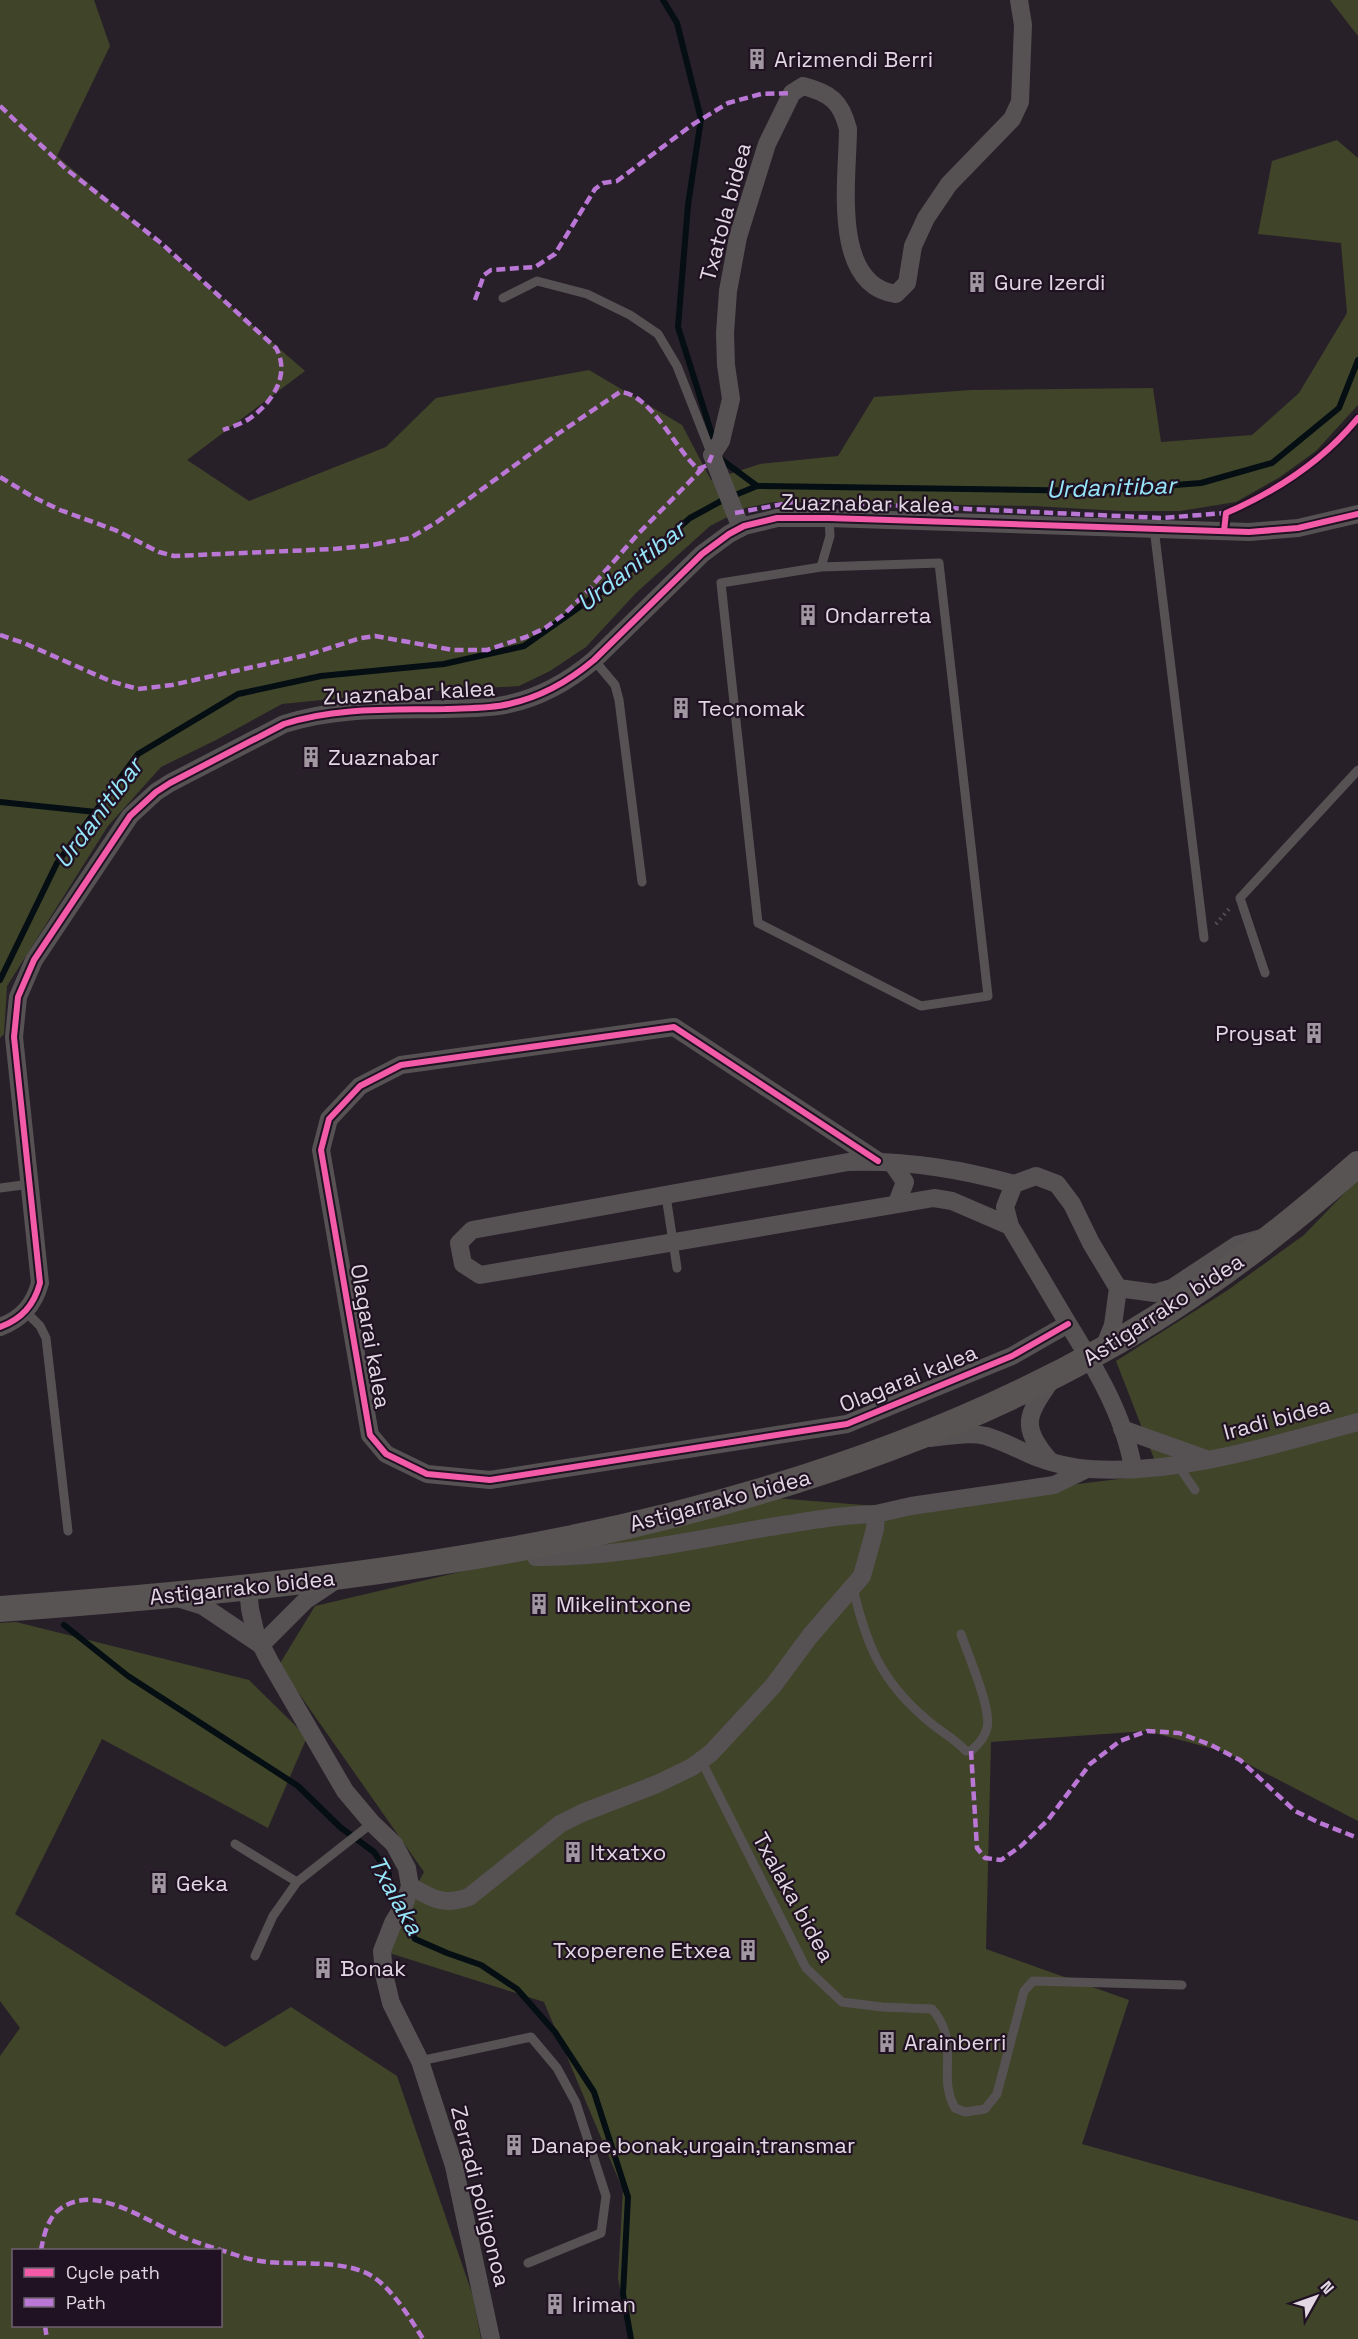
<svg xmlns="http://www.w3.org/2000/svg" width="1358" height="2339" font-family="'Space Grotesk',sans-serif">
	<rect width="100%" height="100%" fill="#282029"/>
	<g fill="#404429" fill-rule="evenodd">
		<path d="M0 0H94L110 46 57 156 305 371 187 460 249 501 386 447 436 398 589 370 682 425 711 480 760 464 838 456 874 397 971 390 1153 388 1161 442 1252 435 1299 393 1347 313 1341 243 1258 234 1272 161 1337 140 1358 158V405L1316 451 1280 477 1236 502 1180 511H1120L1033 506 774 502 745 508 710 526 636 593 586 647 550 671 519 686 372 695 282 704 218 739 161 767 108 826 7 986 4 1034 0 1038Z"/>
		<path d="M1330 0H1358V36Z"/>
		<path d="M1358 1179V1821L1225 1752 1147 1731 991 1742 986 1949 1129 2000 1082 2144 1358 2221V2339H629L618 2278 623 2190 544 2002 380 1950 424 1872 279 1665 315 1606 775 1498 889 1507 1160 1474 1116 1361 1228 1290 1304 1235Z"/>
		<path d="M16 1622 249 1680 307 1737 268 1828 102 1739 15 1914 225 2047 291 2007 397 2076 473 2296 481 2339H0V2056L20 2028 0 2001V1623ZM14 2250H220V2326H14Z"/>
	</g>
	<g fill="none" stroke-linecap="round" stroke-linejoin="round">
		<g stroke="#040e13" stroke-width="6">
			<path d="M663 0 677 23 701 119 688 205 678 327 713 438"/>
			<path d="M722 460 757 486"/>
			<path d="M0 802 96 812"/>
			<path d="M0 980 57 863 138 754 238 694 321 676 444 664 524 646 622 577 690 518 723 500 757 486 1098 491 1201 483 1272 463 1339 408 1358 360"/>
			<path d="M64 1625 128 1676 298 1786 340 1827 374 1852 389 1874V1890L415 1939 447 1953 481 1965 517 1989 555 2032 594 2092 628 2197 623 2294 631 2339"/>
		</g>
		<path stroke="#595557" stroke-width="4" stroke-dasharray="1.5 4.5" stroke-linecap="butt" d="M1216 924 1229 909"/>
		<g stroke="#565253" stroke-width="9">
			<path d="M503 298 537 281 587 294 630 315 658 334 677 366 712 455"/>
			<path d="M1154 528 1204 938"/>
			<path d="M821 567 939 563 988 996 921 1006 758 923 721 583 821 567 830 536 829 518"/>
			<path d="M594 660 615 685 619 700 642 882"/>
			<path d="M1265 973 1240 898 1358 770"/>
			<path d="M0 1188 30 1184"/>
			<path d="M666 1196 677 1268"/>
			<path d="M26 1312 40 1326 46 1338 68 1531"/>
			<path d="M1177 1464 1195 1490"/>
			<path d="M853 1588C866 1644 881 1681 926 1719 939 1731 954 1738 966 1751H971C978 1745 985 1737 987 1728 992 1709 968 1655 961 1634"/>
			<path d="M701 1760 806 1968 842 2002 882 2007 932 2009C962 2043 936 2075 955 2108L965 2112 985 2109 997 2094 1024 1991 1033 1981 1182 1985"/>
			<path d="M235 1844 297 1882"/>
			<path d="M255 1956 273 1916 297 1882 372 1823"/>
			<path d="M420 2061 531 2037 557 2068 576 2103 606 2196 601 2233 528 2263"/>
		</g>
		<g stroke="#565253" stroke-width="18">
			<path d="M741 528 712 455 721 441 731 399 726 365 725 333 728 291 738 237 767 144 792 93 803 86C830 93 841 101 848 129 848 176 830 285 896 294L907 283 913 246 926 218 949 184 1012 119 1020 102 1023 25 1019 0"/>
			<path d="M878 1161 674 1027 401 1065 360 1086 329 1119 321 1150 370 1435 386 1454 427 1474 490 1480 847 1424 1012 1356 1068 1324"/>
			<path d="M892 1163 905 1182 897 1203"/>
			<path d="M1010 1226 952 1201 934 1198 480 1275 463 1264 459 1243 472 1230 848 1162C903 1160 961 1169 1014 1184"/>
			<path d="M1118 1288 1155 1293 1172 1288 1237 1245 1262 1238"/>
			<path d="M0 1327C22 1319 34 1305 40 1283L14 1037 18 997 34 960 130 816 156 792 170 783 284 724C336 707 391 710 445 709 466 708 488 709 509 704 541 697 569 681 594 660L702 554 729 534 744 526 777 518H829L1249 532 1298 528 1358 514"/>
			<path d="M1103 1350 1113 1325 1118 1288 1091 1243 1072 1204 1057 1184 1036 1176 1014 1184 1005 1207 1010 1226C1028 1256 1046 1287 1064 1317 1093 1364 1124 1414 1133 1468"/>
			<path d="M1122 1429 1206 1459"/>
			<path d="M931 1438C949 1436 968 1432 986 1436 1003 1441 1019 1450 1036 1457 1052 1463 1073 1468 1090 1469 1179 1475 1273 1445 1358 1422"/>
			<path d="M1050 1461C1017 1424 1029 1413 1054 1376"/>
			<path d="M531 1546 536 1557C610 1558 685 1542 758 1529 798 1523 836 1515 876 1514"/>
			<path d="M248 1587 250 1609 256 1635 270 1662 345 1791 372 1823 394 1844 407 1868 410 1886 405 1903 393 1923 382 1951 384 1974 391 2003 420 2061 454 2166 491 2339"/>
			<path d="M177 1598 203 1606 261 1645"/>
			<path d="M261 1645 306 1600 339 1578"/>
			<path d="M410 1886C433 1899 443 1906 469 1897L560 1824 582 1813 657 1784 692 1767 711 1753 773 1686 810 1636 862 1576 875 1529 876 1514 911 1506 1054 1485 1087 1469"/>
		</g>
		<path stroke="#595454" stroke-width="26" d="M0 1609C374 1582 771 1536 1104 1349 1196 1298 1279 1234 1358 1164"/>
		<g stroke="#ba77d6" stroke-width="4.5" stroke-dasharray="9 4.5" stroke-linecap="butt">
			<path d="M0 106 66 169 161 243 276 348C291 375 272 403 249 419 241 424 231 427 223 430"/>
			<path d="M475 300 484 275 491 270 535 267 555 254 595 189 603 183 617 181 692 125 728 103 761 94 792 93"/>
			<path d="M0 477 33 497 60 510 115 530 159 552 174 556 333 549 366 546 410 538 437 522 559 433 620 392C651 394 675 449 698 469L708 465 712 455"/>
			<path d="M735 513 799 501 1161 518 1226 513"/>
			<path d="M0 635 24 643 110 681 138 689 172 685 307 655 361 638 375 636 453 650H487L526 637 545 628 563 615 584 595 638 534 703 468"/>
			<path d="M971 1751 977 1848 985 1858 1001 1860 1021 1846 1048 1820 1090 1764 1120 1741 1147 1731 1179 1733 1211 1745 1240 1760 1295 1811 1320 1823 1358 1838"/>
			<path d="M41 2250C46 2223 53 2204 84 2200 114 2197 157 2226 185 2238 201 2244 217 2249 233 2254 244 2258 257 2261 268 2262 300 2265 348 2259 375 2278 395 2293 410 2318 423 2339"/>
			<path d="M45 2326 47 2339"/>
		</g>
		<defs>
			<g id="cycleway">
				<path d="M1224 531 1226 513C1277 491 1322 462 1358 418"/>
				<path d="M878 1161 674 1027 401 1065 360 1086 329 1119 321 1150 370 1435 386 1454 427 1474 490 1480 847 1424 1012 1356 1068 1324"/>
				<path d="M0 1327C22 1319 34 1305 40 1283L14 1037 18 997 34 960 130 816 156 792 170 783 284 724C336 707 391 710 445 709 466 708 488 709 509 704 541 697 569 681 594 660L702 554 729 534 744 526 777 518H829L1249 532 1298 528 1358 514"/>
			</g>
		</defs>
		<use href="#cycleway" stroke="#211223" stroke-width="10"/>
		<use href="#cycleway" stroke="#f35aa7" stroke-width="6"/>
	</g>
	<defs>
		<symbol id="building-bare" viewBox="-9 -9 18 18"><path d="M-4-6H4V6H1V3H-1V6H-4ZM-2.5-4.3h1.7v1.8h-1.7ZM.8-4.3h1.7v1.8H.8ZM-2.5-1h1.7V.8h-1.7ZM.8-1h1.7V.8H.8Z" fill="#a197a2" stroke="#211223" stroke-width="2.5" paint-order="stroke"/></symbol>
	</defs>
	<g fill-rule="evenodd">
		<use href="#building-bare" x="742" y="44" width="30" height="30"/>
		<use href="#building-bare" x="962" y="267" width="30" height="30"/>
		<use href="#building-bare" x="793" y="600" width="30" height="30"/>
		<use href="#building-bare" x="666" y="693" width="30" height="30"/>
		<use href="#building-bare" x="296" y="742" width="30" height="30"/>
		<use href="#building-bare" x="1299" y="1018" width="30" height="30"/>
		<use href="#building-bare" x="524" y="1589" width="30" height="30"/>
		<use href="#building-bare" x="558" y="1837" width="30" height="30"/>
		<use href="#building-bare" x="144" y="1868" width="30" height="30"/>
		<use href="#building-bare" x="733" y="1935" width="30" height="30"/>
		<use href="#building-bare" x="308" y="1953" width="30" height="30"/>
		<use href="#building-bare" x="872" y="2027" width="30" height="30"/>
		<use href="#building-bare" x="499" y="2130" width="30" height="30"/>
		<use href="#building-bare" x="540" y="2289" width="30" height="30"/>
	</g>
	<g text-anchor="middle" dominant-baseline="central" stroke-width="4.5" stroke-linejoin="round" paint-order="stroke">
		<g font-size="22" fill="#e2d7e3" stroke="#211223" text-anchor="start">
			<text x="774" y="59">Arizmendi Berri</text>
			<text x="994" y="282">Gure Izerdi</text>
			<text x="825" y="615">Ondarreta</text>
			<text x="698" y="708">Tecnomak</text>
			<text x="328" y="757">Zuaznabar</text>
			<text x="1297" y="1033" text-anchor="end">Proysat</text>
			<text x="556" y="1604">Mikelintxone</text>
			<text x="590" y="1852">Itxatxo</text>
			<text x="176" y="1883">Geka</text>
			<text x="731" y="1950" text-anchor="end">Txoperene Etxea</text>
			<text x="340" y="1968">Bonak</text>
			<text x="904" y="2042">Arainberri</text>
			<text x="531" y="2145">Danape,bonak,urgain,transmar</text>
			<text x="572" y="2304">Iriman</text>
		</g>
		<g font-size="22" fill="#e2d7e3" stroke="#211223">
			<text transform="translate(725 212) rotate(-75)">Txatola bidea</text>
			<text transform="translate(867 503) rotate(1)">Zuaznabar kalea</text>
			<text transform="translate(409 692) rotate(-3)">Zuaznabar kalea</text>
			<text transform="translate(1163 1309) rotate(-33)">Astigarrako bidea</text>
			<text transform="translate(371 1336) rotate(80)">Olagarai kalea</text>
			<text transform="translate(908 1378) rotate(-22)">Olagarai kalea</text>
			<text transform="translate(1277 1418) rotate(-15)">Iradi bidea</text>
			<text transform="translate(720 1500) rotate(-15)">Astigarrako bidea</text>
			<text transform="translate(242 1587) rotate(-6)">Astigarrako bidea</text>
			<text transform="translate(794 1897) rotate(61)">Txalaka bidea</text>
			<text transform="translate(481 2196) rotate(76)">Zerradi poligonoa</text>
		</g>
		<g font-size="24" font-style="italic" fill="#96e6f9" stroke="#211223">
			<text transform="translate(1111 487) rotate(-2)">Urdanitibar</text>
			<text transform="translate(631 566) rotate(-38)">Urdanitibar</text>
			<text transform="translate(98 813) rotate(-53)">Urdanitibar</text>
			<text transform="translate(396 1895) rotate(61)">Txalaka</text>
		</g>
	</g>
	<rect x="12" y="2249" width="210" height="78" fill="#211223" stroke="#6e6170" stroke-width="1.5"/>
	<rect x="24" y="2268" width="30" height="9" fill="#f35aa7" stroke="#6e6170" stroke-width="1.5"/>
	<text x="66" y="2279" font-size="18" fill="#e2d7e3">Cycle path</text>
	<rect x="24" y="2298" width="30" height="9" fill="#ba77d6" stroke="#6e6170" stroke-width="1.5"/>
	<text x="66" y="2309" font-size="18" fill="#e2d7e3">Path</text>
	<g transform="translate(1316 2297) rotate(50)" stroke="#211223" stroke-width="4.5" paint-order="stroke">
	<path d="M0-4.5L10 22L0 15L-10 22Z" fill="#e2d7e3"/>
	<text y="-9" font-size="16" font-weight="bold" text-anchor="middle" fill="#e2d7e3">N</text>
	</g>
</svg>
